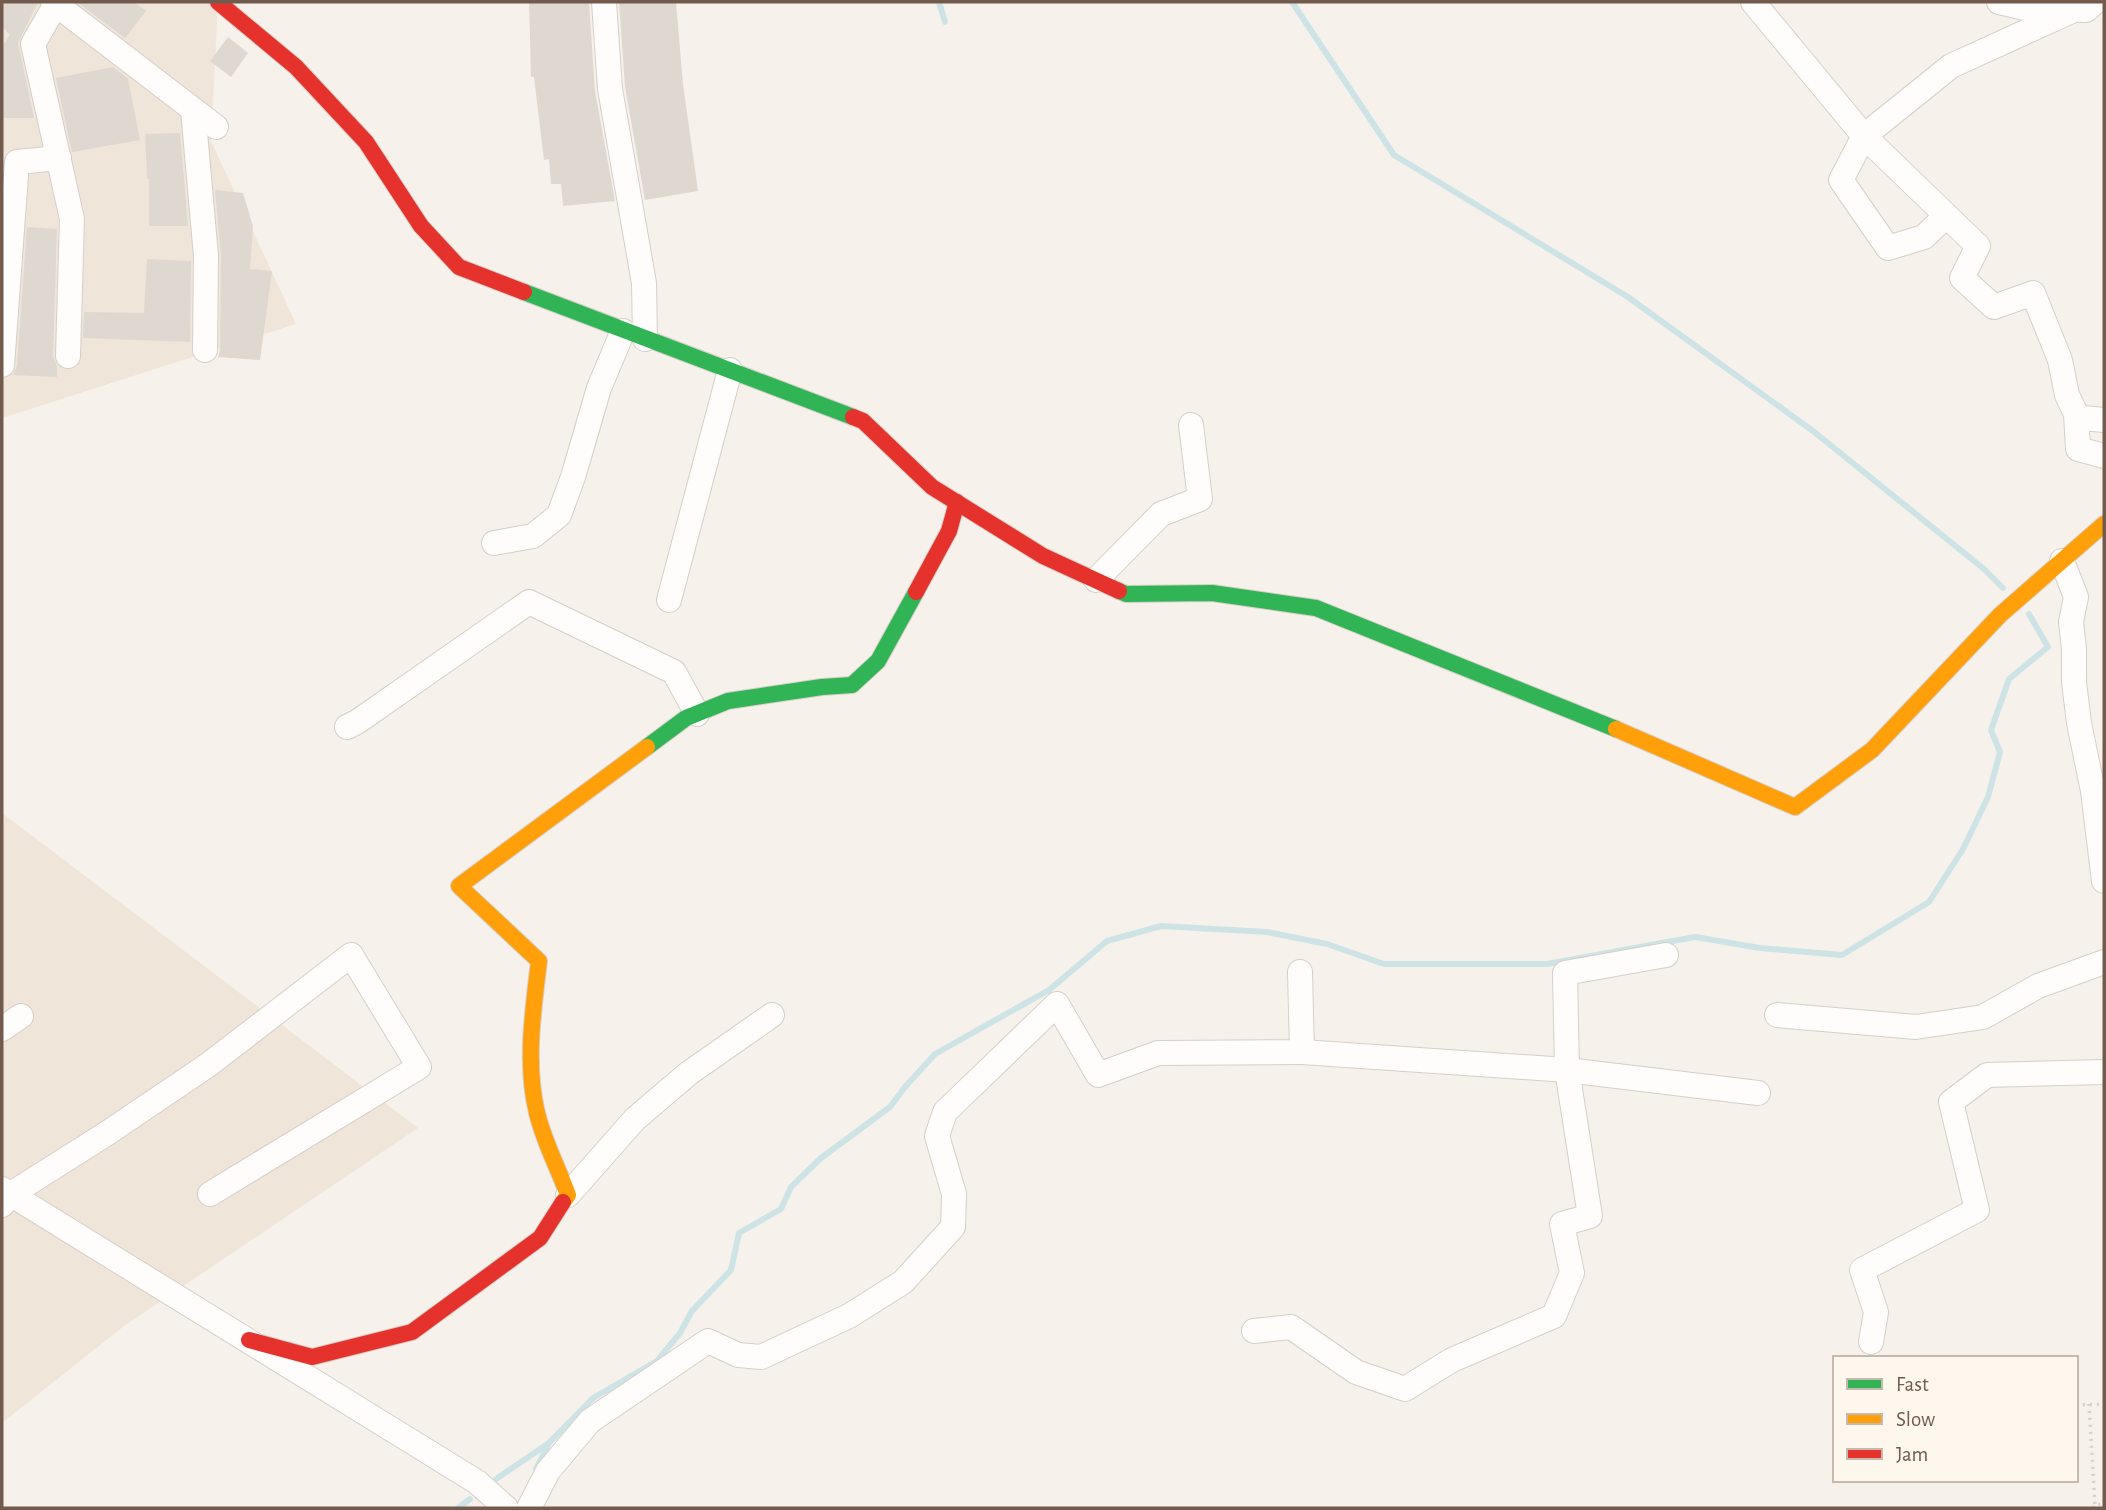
<svg xmlns="http://www.w3.org/2000/svg" width="2106" height="1510" font-family="'Alegreya Sans',sans-serif">
	<rect width="100%" height="100%" fill="#f6f2eb"/>
	<g fill="#efe5d9">
		<path d="M2 2H218L211 141 296 324 2 418Z"/>
		<path d="M2 813 418 1128 124 1326 2 1423Z"/>
	</g>
	<g fill="none" stroke-linecap="round" stroke-linejoin="round">
		<g stroke="#cde3e5" stroke-width="6">
			<path d="M939 2 945 22"/>
			<path d="M1292 2 1394 155 1628 297 1813 431 1984 569 2003 588"/>
			<path d="M536 1469 548 1445"/>
			<path d="M496 1479 549 1443 593 1398 657 1361 680 1333 692 1311 731 1270 739 1233 781 1209 791 1187 821 1158 890 1107 905 1087 935 1054 1049 990 1107 941 1161 926 1267 932 1327 944 1384 964H1547L1695 937 1760 948 1842 955 1929 902 1963 849 1988 797 2000 752 1991 730 2009 679 2048 647 2029 614"/>
			<path d="M458 1508 470 1499"/>
		</g>
	</g>
	<g fill="#dfd8d1">
		<path d="M2 2H38L18 43 34 118H2V47L10 35 2 26Z"/>
		<path d="M77 2H134L146 11 125 38Z"/>
		<path d="M589 2 595 91 615 201 563 206 561 184H551L549 159 544 160 534 77H531L529 3Z"/>
		<path d="M619 2H676L683 84 698 191 645 200 625 87Z"/>
		<path d="M228 37 248 53 231 77 210 61Z"/>
		<path d="M113 67 128 79 140 140 72 152 56 78Z"/>
		<path d="M180 133 188 226H149V179H147L145 134Z"/>
		<path d="M215 190 243 193 253 226 250 269 272 271 260 360 218 357 220 350 221 256Z"/>
		<path d="M27 227 57 229 53 356 57 366V377L13 375 17 366Z"/>
		<path d="M147 259 191 261 190 342 83 338 84 312 144 313Z"/>
	</g>
	<g fill="none" stroke-linecap="round" stroke-linejoin="round">
		<defs>
			<g id="street">
				<path d="M53 2 216 127"/>
				<path d="M604 2 610 89 644 283 645 339"/>
				<path d="M1753 2 1864 136 1978 246 1962 278 1994 307 2033 293 2060 360 2067 395 2076 414 2078 449 2104 456"/>
				<path d="M1999 2 2025 8 2086 10 2095 2"/>
				<path d="M56 4 33 44 72 219 68 356"/>
				<path d="M193 110 206 256 205 350"/>
				<path d="M1946 216 1924 237 1888 248 1841 180 1864 136 1951 66 2076 9"/>
				<path d="M2 365 17 162 59 158"/>
				<path d="M2082 418 2104 420"/>
				<path d="M494 543 533 536 559 515 573 477 599 388 623 331"/>
				<path d="M2062 561 2076 597 2071 622 2074 649V682L2079 723 2093 791 2104 881"/>
				<path d="M1096 580 1161 514 1200 499 1191 425"/>
				<path d="M669 600 730 370"/>
				<path d="M347 727 357 722 529 602 674 672 697 714"/>
				<path d="M1777 1015 1916 1027 1983 1017 2038 986 2104 962"/>
				<path d="M2 1029 21 1016"/>
				<path d="M1302 1052 1567 1070 1758 1093"/>
				<path d="M2 1189 477 1482 506 1508"/>
				<path d="M568 1195 635 1119 689 1073 772 1015"/>
				<path d="M2 1205 11 1194 106 1134 208 1065 351 955 419 1067 210 1194"/>
				<path d="M1254 1331 1291 1327 1356 1372 1405 1389 1452 1360 1554 1316 1572 1273 1562 1224 1590 1216 1567 1070 1565 973 1666 955"/>
				<path d="M1871 1342 1876 1312 1862 1270 1977 1210 1951 1102 1987 1075 2104 1072"/>
				<path d="M529 1508 548 1471 590 1421 708 1341 738 1355 761 1357 849 1316 903 1282 953 1227 954 1194 937 1136 945 1112 1057 1004 1098 1075 1158 1053 1302 1052 1300 972"/>
			</g>
			<g id="fast">
				<path d="M524 292 853 417"/>
				<path d="M1119 591 1126 594 1212 593 1316 608 1616 729"/>
				<path d="M647 747 686 718 728 701 822 687 852 685 878 661 916 592"/>
			</g>
			<g id="slow">
				<path d="M1616 729 1795 807 1872 750 2000 615 2104 524"/>
				<path d="M563 1202 568 1195C558 1168 544 1142 537 1113 525 1064 533 1011 539 961L459 886 647 747"/>
			</g>
			<g id="jam">
				<path d="M218 2 296 67 366 142 421 226 459 267 524 292"/>
				<path d="M853 417 863 421 932 487 1043 556 1119 591"/>
				<path d="M916 592 949 531 957 502"/>
				<path d="M249 1340 312 1357 412 1332 540 1238 563 1202"/>
			</g>
		</defs>
		<use href="#street" stroke="#d5cfc9" stroke-width="26"/>
		<use href="#fast" stroke="#d6cfc9" stroke-width="18"/>
		<use href="#slow" stroke="#d6cfc9" stroke-width="18"/>
		<use href="#jam" stroke="#d6cfc9" stroke-width="18"/>
		<g stroke="#d7d0cb" stroke-width="3.5" stroke-dasharray="2 5" stroke-linecap="butt">
			<path d="M2089 1404 2095 1505"/>
			<path d="M2076 1405 2104 1404"/>
			<path d="M2093 1508 2095 1505 2104 1504"/>
		</g>
		<use href="#street" stroke="#fefdfc" stroke-width="24"/>
		<use href="#fast" stroke="#30b455" stroke-width="16"/>
		<use href="#slow" stroke="#ff9f0a" stroke-width="16"/>
		<use href="#jam" stroke="#e5322d" stroke-width="16"/>
	</g>
	<rect width="2106" height="1510" fill="none" stroke="#725b4d" stroke-width="7"/>
	<rect x="1833" y="1356" width="245" height="126" fill="#fef7ed" stroke="#c6b9ad" stroke-width="2"/>
	<rect x="1847" y="1379" width="35" height="10" fill="#30b455" stroke="#c6b9ad" stroke-width="2"/>
	<text x="1896" y="1391" font-size="21" fill="#725b4d">Fast</text>
	<rect x="1847" y="1414" width="35" height="10" fill="#ff9f0a" stroke="#c6b9ad" stroke-width="2"/>
	<text x="1896" y="1426" font-size="21" fill="#725b4d">Slow</text>
	<rect x="1847" y="1449" width="35" height="10" fill="#e5322d" stroke="#c6b9ad" stroke-width="2"/>
	<text x="1896" y="1461" font-size="21" fill="#725b4d">Jam</text>
</svg>
